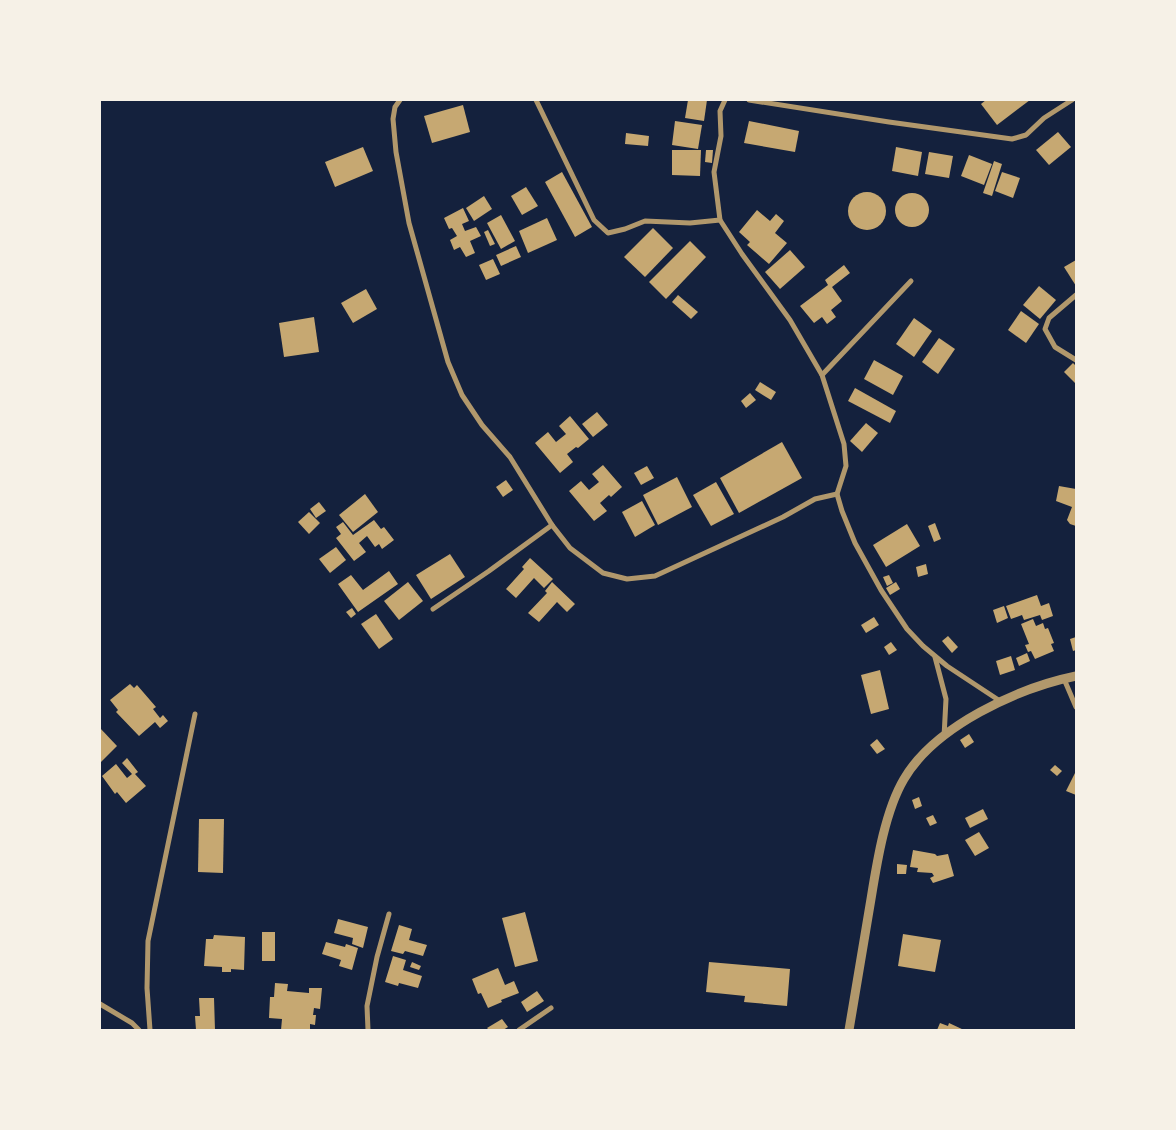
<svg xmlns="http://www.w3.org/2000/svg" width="1176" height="1130" font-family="'DejaVu Sans',sans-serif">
	<rect width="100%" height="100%" fill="#14213d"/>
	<g fill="#c6a872">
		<path d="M688 100H707L704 121 685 118Z"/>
		<path d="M986 100H1030L997 125 981 104Z"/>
		<path d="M463 105 470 132 432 143 424 116Z"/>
		<path d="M675 121 702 125 698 149 672 145Z"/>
		<path d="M749 121 799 131 795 152 744 143Z"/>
		<path d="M1058 132 1071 147 1049 165 1036 150Z"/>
		<path d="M626 133 649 136 648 146 625 144Z"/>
		<path d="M363 147 373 171 335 187 325 162Z"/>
		<path d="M896 147 922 152 918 176 892 171Z"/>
		<path d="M672 150H701L700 176 672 175Z"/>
		<path d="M706 150H713L712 163 705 162Z"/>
		<path d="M929 152 953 156 949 178 925 174Z"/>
		<path d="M969 155 992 164 984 185 961 176Z"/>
		<path d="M994 161 1002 164 992 196 983 193Z"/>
		<path d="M562 172 592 227 575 237 545 182Z"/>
		<path d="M1002 172 1020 178 1013 198 995 191Z"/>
		<path d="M526 187 538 206 522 215 511 196Z"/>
		<circle cx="867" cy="211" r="19"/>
		<circle cx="912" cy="210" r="17"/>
		<path d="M484 196 492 209 474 221 466 208Z"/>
		<path d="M463 208 469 221 462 224 465 231 476 227 481 236 470 241 475 253 466 257 460 247 454 250 450 240 457 236 452 228 449 229 444 218Z"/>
		<path d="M757 210 770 221 776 214 784 221 775 233 787 243 769 264 747 245 750 242 739 232Z"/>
		<path d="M501 215 515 241 501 249 487 223Z"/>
		<path d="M547 218 557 240 528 253 519 231Z"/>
		<path d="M653 228 673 248 645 277 624 257Z"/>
		<path d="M488 230 495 244 490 246 484 232Z"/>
		<path d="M690 241 706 257 666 299 649 282Z"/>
		<path d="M516 246 521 257 501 266 496 255Z"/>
		<path d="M790 250 805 267 780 289 765 272Z"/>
		<path d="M493 259 500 274 486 280 479 265Z"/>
		<path d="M1076 260V286L1064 267Z"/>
		<path d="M844 265 850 273 832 287 842 301 831 310 836 317 827 324 822 317 814 323 800 306 828 285 825 280Z"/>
		<path d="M1039 286 1056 300 1040 319 1023 305Z"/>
		<path d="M366 289 377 309 353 323 341 303Z"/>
		<path d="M678 295 698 312 691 319 672 302Z"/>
		<path d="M1021 311 1039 324 1026 343 1008 330Z"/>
		<path d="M314 317 319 352 284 357 279 323Z"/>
		<path d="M914 318 932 331 914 357 896 344Z"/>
		<path d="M939 338 955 349 938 374 922 362Z"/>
		<path d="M874 360 903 376 893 395 864 379Z"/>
		<path d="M1073 363 1076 366V384L1064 372Z"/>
		<path d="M760 382 776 392 771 400 755 390Z"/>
		<path d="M855 388 896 411 890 423 848 401Z"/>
		<path d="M750 393 756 400 746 408 741 401Z"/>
		<path d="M597 412 608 425 593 437 582 424Z"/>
		<path d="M570 416 589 439 578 448 576 447 567 454 573 462 560 473 535 443 548 432 556 442 566 434 559 426Z"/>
		<path d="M866 423 878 433 862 452 850 441Z"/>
		<path d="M782 442 802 478 739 513 720 478Z"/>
		<path d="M603 465 622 487 611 497 609 495 600 503 607 511 594 521 569 491 581 481 589 490 599 482 592 474Z"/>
		<path d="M647 466 654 478 641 485 634 473Z"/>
		<path d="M677 477 692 507 658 525 643 495Z"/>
		<path d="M506 480 513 490 503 497 496 487Z"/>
		<path d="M716 482 734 514 711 526 693 495Z"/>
		<path d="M1059 486 1076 489V526L1070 524 1067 520 1072 507 1056 501Z"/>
		<path d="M365 494 378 512 353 532 339 515Z"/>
		<path d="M642 501 655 525 635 537 622 512Z"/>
		<path d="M319 502 326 511 316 518 310 509Z"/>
		<path d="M309 512 320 523 309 534 298 522Z"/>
		<path d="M374 520 381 529 384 527 394 540 382 549 379 544 375 547 367 536 359 543 366 552 354 561 336 538 341 534 336 527 343 522 353 535Z"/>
		<path d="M935 523 941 539 934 542 928 526Z"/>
		<path d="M907 524 920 546 886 567 873 545Z"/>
		<path d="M336 547 346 560 330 573 319 559Z"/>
		<path d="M450 554 465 577 431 599 416 575Z"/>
		<path d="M530 558 553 579 544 588 534 578 516 598 506 589 524 569 522 567Z"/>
		<path d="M926 564 928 574 918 577 916 567Z"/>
		<path d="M389 571 398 584 358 612 338 584 351 575 363 590Z"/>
		<path d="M889 575 893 583 887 586 883 577Z"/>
		<path d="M408 582 423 601 399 620 384 601Z"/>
		<path d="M552 582 575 604 567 612 557 602 539 622 528 613 547 593 545 591Z"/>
		<path d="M896 582 900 589 890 595 886 588Z"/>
		<path d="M1037 595 1041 606 1049 603 1053 616 1042 620 1040 615 1024 620 1022 615 1011 619 1006 606Z"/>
		<path d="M1004 606 1008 618 997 623 993 610Z"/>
		<path d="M352 608 356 614 351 618 346 612Z"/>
		<path d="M376 614 393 639 379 649 361 624Z"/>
		<path d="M874 617 879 625 866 633 861 625Z"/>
		<path d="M1033 619 1036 626 1043 623 1045 629 1048 628 1054 643 1051 644 1054 651 1035 659 1031 651 1028 652 1025 645 1029 644 1021 624Z"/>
		<path d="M948 636 958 647 952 653 942 641Z"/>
		<path d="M1076 637V650L1073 651 1070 639Z"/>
		<path d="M891 642 897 650 889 655 884 647Z"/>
		<path d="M1027 653 1030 661 1019 666 1016 658Z"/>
		<path d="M1011 656 1015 670 1000 675 996 661Z"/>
		<path d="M880 670 889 709 871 714 861 675Z"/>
		<path d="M130 684 134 688 137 685 156 707 153 709 160 718 163 715 168 721 160 728 155 722 139 736 116 712 118 710 110 700Z"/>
		<path d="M100 728 117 746 100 763Z"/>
		<path d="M969 734 974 742 965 748 960 740Z"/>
		<path d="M877 739 885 749 877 754 870 745Z"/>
		<path d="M127 758 138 772 135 774 146 786 126 803 117 792 115 794 102 776 116 764 127 778 132 774 122 763Z"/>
		<path d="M1055 765 1062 771 1057 776 1050 770Z"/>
		<path d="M1076 771V795L1066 791Z"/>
		<path d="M919 797 922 806 915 809 912 800Z"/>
		<path d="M983 809 988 819 970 828 965 818Z"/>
		<path d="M933 815 937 823 930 826 926 818Z"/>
		<path d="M199 819H224L223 873 198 872Z"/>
		<path d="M979 832 989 848 975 856 965 840Z"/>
		<path d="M913 850 935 854 937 856 948 854 954 876 933 883 930 878 934 876 932 873 917 872 918 868 910 867Z"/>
		<path d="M897 864 907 865 906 874H897Z"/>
		<path d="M525 912 538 961 515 967 502 918Z"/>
		<path d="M338 919 368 927 363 948 352 944 353 938 334 933Z"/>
		<path d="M399 925 412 929 409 940 427 945 423 956 405 951 403 954 391 951Z"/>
		<rect x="262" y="932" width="13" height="29"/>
		<path d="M903 934 941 940 935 972 898 966Z"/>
		<path d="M214 935 245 937 244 970 231 969V972H222V967L204 966 206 939H213Z"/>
		<path d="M326 942 345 947 346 944 358 948 352 970 339 966 341 960 322 954Z"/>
		<path d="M393 956 406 960 403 970 422 976 418 988 399 983 398 986 385 982Z"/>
		<path d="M412 962 421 966 419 970 410 967Z"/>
		<path d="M709 962 790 969 787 1006 744 1002 745 996 706 992Z"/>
		<path d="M498 968 505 985 514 981 519 993 501 1000 502 1002 488 1008 481 993 478 994 472 979Z"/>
		<path d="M275 983 288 984 287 991 309 993V988H322L320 1009 314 1008 313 1015H316L315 1025 310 1024V1030H281L282 1019 269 1018 270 997H274Z"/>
		<path d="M537 991 544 1001 527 1012 521 1002Z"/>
		<path d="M199 998H214L215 1030H196L195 1016H200Z"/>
		<path d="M502 1019 508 1027 503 1030H489L487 1028Z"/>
		<path d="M940 1023 948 1026 949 1023 964 1030H937Z"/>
	</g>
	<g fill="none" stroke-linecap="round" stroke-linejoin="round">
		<g stroke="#b1986c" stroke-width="5">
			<path d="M400 100 395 107 393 119 396 152 409 223 448 362 462 395 482 425 510 457 552 525 570 548 603 573 627 579 655 576 783 517 815 499 837 494"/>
			<path d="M536 100 594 220 608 233 625 229 645 221 690 223 720 220"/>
			<path d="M725 100 720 111 721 136 714 172 720 220 742 254 790 320 822 375 844 444 846 466 837 494 842 511 855 543 881 590 907 629 923 646 947 666 1000 701"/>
			<path d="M749 100 889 122 1012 139 1026 135 1044 118 1072 100"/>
			<path d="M1076 295 1049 318 1045 329 1055 347 1076 360"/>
			<path d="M822 375 911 281"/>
			<path d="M433 609 489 571 552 525"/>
			<path d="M935 657 946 699 944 737"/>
			<path d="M1064 679 1076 707"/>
			<path d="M100 1004 132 1023 139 1030"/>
			<path d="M150 1030 147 988 148 941 195 714"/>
			<path d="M368 1030 367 1006 377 957 389 914"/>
			<path d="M519 1030 551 1008"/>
		</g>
		<path stroke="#b1986c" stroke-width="9" d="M849 1030C856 986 864 943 871 899 877 862 885 811 904 779 935 726 1018 688 1076 676"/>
	</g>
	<rect width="1176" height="1130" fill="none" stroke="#f6f1e7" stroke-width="202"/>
</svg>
